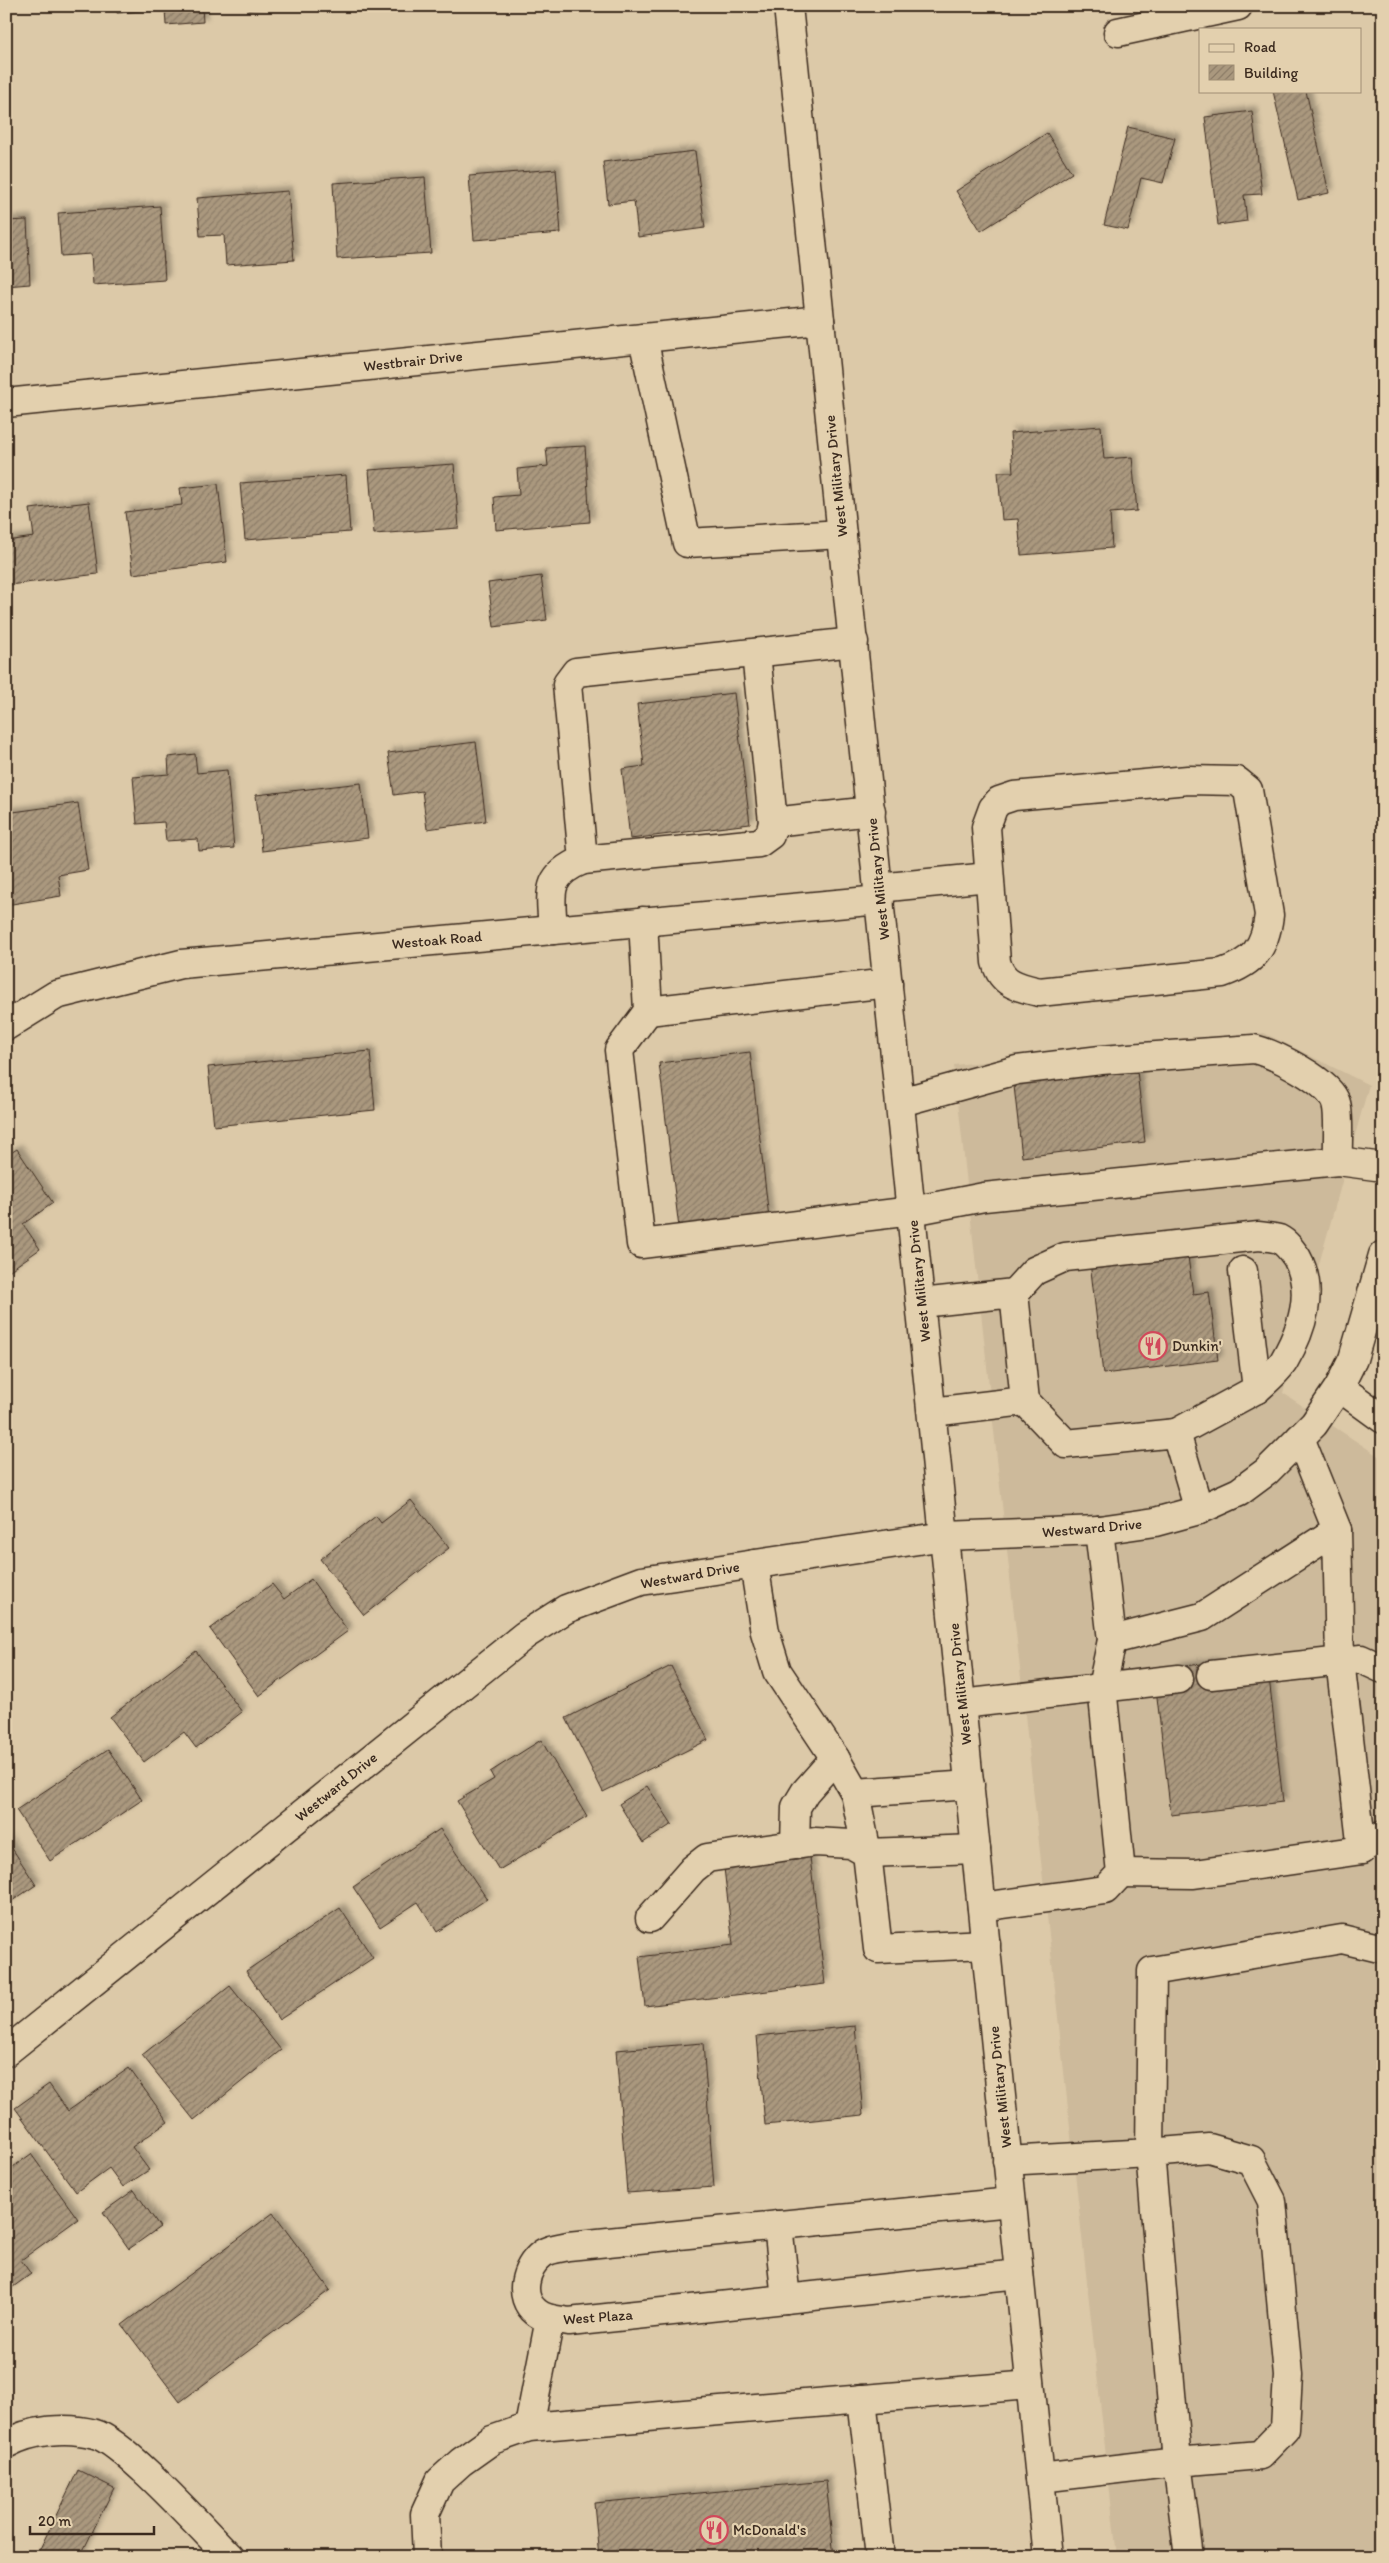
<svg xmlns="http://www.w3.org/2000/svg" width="1389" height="2563" font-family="Itim,sans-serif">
	<defs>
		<pattern id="building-hatch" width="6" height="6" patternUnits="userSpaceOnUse" patternTransform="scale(1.25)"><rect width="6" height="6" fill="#aa987e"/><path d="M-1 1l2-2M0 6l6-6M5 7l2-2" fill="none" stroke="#8c7c67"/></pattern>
		<filter id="shadow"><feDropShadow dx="4.5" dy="-4.5" stdDeviation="2.5" flood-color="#0004"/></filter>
	</defs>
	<rect width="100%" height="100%" fill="#dcc9a8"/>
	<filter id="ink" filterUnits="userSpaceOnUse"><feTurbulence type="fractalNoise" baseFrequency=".02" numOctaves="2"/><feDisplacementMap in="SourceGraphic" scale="10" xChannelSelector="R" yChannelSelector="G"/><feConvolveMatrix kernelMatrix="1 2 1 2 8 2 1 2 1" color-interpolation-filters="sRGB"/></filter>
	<g filter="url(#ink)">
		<path fill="#cdba9b" d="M1264 1033 1369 1085 1283 1393 1383 1459V2557H1117L954 1065Z"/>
		<g fill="url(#building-hatch)" stroke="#3b2a1e" filter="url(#shadow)">
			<path d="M116 6H202L203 22 166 25 165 9 117 13Z"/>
			<path d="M248 6H295L249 10Z"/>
			<path d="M407 6H422L408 10Z"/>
			<path d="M1273 91H1306L1329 193 1298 200Z"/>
			<path d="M1252 111 1262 194 1244 195 1247 221 1218 225 1205 117Z"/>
			<path d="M1128 127 1175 138 1163 183 1141 178 1128 230 1104 225Z"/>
			<path d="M1047 133 1072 173 981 231 956 191Z"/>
			<path d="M695 151 705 228 638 237 634 201 608 204 603 162Z"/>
			<path d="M556 169 561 233 474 240 469 176Z"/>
			<path d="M425 177 431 253 337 259 333 183Z"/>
			<path d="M288 191 294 260 226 265 224 235 200 236 197 198Z"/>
			<path d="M160 206 165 280 93 285 91 254 61 256 58 213Z"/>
			<path d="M27 220 30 284 6 286V221Z"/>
			<path d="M1101 426 1104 459 1132 457 1137 511 1110 513 1112 548 1021 555 1018 519 1002 520 998 472H1013L1010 433Z"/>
			<path d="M585 446 590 522 496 530 494 497 519 495 517 469 548 466 546 448Z"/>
			<path d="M454 464 459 528 374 534 369 470Z"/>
			<path d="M346 475 350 532 245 540 240 483Z"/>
			<path d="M218 484 227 562 133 574 125 512 182 505 180 488Z"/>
			<path d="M89 502 98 574 9 585 6 541 34 537 30 509Z"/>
			<path d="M541 576 547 620 494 627 488 583Z"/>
			<path d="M734 693 750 824 630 839 622 769 644 766 637 704Z"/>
			<path d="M476 742 486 821 427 829 422 791 394 795 388 753Z"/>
			<path d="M195 754 197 773 227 770 234 848 199 851 198 839 166 841 164 822 137 824 133 777 169 774 168 757Z"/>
			<path d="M361 783 368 838 262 851 256 795Z"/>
			<path d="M78 803 88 870 58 875 61 896 6 905V813Z"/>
			<path d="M370 1051 375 1110 214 1126 208 1067Z"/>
			<path d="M750 1052 769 1218 679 1228 659 1063Z"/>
			<path d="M1136 1062 1145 1142 1022 1157 1013 1077Z"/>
			<path d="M17 1149 53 1203 23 1224 40 1249 6 1273V1156Z"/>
			<path d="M1187 1249 1193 1294 1209 1292 1218 1360 1103 1374 1090 1262Z"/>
			<path d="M411 1500 449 1548 364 1615 320 1559 376 1516 381 1523Z"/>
			<path d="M311 1579 348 1631 259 1696 210 1629 272 1584 284 1599Z"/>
			<path d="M196 1651 242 1712 196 1748 184 1732 144 1762 110 1717Z"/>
			<path d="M1209 1663 1269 1677 1283 1802 1171 1815 1156 1689 1178 1667Z"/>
			<path d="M671 1666 708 1740 603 1792 566 1718Z"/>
			<path d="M541 1740 587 1817 499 1870 457 1801 494 1779 490 1772Z"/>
			<path d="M108 1749 142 1800 50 1861 16 1810Z"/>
			<path d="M647 1786 672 1824 643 1843 619 1804Z"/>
			<path d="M440 1829 487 1899 437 1932 418 1902 380 1927 353 1887Z"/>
			<path d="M6 1839 36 1885 6 1905Z"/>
			<path d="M810 1857 825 1984 645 2006 639 1957 733 1945 724 1868Z"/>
			<path d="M340 1908 373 1958 279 2020 246 1971Z"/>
			<path d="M230 1986 281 2050 194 2120 142 2055Z"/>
			<path d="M855 2026 863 2115 765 2125 757 2036Z"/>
			<path d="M703 2043 714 2187 627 2193 616 2050Z"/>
			<path d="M129 2068 168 2122 132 2147 149 2170 123 2187 109 2168 76 2192 15 2108 49 2084 68 2111Z"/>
			<path d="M31 2154 78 2219 21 2260 31 2274 6 2292V2172Z"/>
			<path d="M134 2190 160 2227 129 2249 103 2212Z"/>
			<path d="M273 2213 330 2290 180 2402 122 2325Z"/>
			<path d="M78 2470 114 2488 80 2557H36Z"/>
			<path d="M826 2481 834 2557H599L594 2503Z"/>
		</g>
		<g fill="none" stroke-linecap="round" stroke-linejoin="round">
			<defs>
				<g id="minor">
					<path d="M1118 32 1238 6"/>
					<path d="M643 338 687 543 842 534"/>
					<path d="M6 403 820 320"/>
					<path d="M1188 780 1237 781 1248 790 1269 915C1265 948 1254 962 1222 973L1039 992C1018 987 1002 984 996 962L986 827 993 808 999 801 1014 796Z"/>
					<path d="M773 822 871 811"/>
					<path d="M583 860 759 843 770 835 773 822 756 653"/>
					<path d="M878 888 989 877"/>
					<path d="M643 921 648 1011 619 1050 641 1244 912 1211 984 1197 1338 1161 1383 1167"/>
					<path d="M553 930C551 894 544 876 583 860L567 684 576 672 854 642"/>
					<path d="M648 1011 888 983"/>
					<path d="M6 1026 56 995 181 964 880 900"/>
					<path d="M901 1102 1017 1070 1101 1060 1254 1049C1274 1054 1330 1081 1336 1103 1340 1116 1337 1146 1338 1161"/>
					<path d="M1014 1293 1034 1271 1065 1257 1259 1236C1265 1237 1273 1237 1279 1239 1287 1243 1292 1251 1297 1258 1315 1291 1302 1330 1284 1361 1278 1371 1266 1381 1257 1389"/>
					<path d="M921 1303 1014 1293 1025 1401 932 1412"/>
					<path d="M1339 1387 1383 1419"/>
					<path d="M1025 1401 1066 1444 1176 1433 1199 1510"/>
					<path d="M1176 1433 1257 1389 1243 1271"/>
					<path d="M1300 1438 1337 1530 1340 1660 1362 1850"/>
					<path d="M754 1564 765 1632 777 1671 835 1758 855 1793 867 1853 976 1849"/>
					<path d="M1112 1640 1202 1617 1337 1530"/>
					<path d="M1211 1675 1361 1659 1383 1669"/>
					<path d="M962 1704 1179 1679"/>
					<path d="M855 1793 970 1785"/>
					<path d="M795 1845 796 1807 805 1792 835 1758"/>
					<path d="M1121 1873 1194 1874 1362 1850 1383 1835"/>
					<path d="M982 1907 1105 1890 1121 1873 1102 1687 1112 1640 1099 1530"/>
					<path d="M650 1918 693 1869 707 1858 815 1842 851 1844 867 1853 878 1949 986 1944"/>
					<path d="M6 2052 525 1635 566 1609 641 1581 945 1536 1099 1530 1155 1522 1199 1510 1239 1492 1266 1472 1314 1424 1339 1387 1353 1359 1383 1255"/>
					<path d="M1007 2161 1150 2153 1152 1971 1342 1939 1383 1949"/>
					<path d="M1011 2202 568 2246C560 2248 548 2249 542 2254 525 2267 517 2297 536 2312 545 2320 558 2320 569 2322L1019 2274"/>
					<path d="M778 2225 786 2299"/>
					<path d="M862 2399 880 2557"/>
					<path d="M529 2427 550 2319"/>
					<path d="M6 2444C30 2430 67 2426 95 2434 124 2442 204 2531 230 2557"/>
					<path d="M1040 2478 1177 2462 1150 2153 1209 2148 1251 2160 1272 2201 1288 2375 1285 2429 1260 2455 1177 2462 1189 2557"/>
					<path d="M427 2557 425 2514 440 2481 461 2462 492 2440 529 2427 1030 2385"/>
				</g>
				<path id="major" d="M788 6 1048 2557"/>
			</defs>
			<use href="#minor" stroke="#3b2a1e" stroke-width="31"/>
			<use href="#major" stroke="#3b2a1e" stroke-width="31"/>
			<use href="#minor" stroke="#e3d0ae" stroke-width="28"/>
			<use href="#major" stroke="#e3d0ae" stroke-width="28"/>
		</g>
	</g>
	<defs>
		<symbol id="restaurant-ring" viewBox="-11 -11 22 22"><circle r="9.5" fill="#e3d0ae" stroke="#d1495b" stroke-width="1.5"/><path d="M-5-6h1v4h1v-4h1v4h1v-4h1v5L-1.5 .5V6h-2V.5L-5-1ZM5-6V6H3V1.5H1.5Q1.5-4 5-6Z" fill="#d1495b"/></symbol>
	</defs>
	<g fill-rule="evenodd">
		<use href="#restaurant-ring" x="1137" y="1330" width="32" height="32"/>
		<use href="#restaurant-ring" x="698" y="2514" width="32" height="32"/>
	</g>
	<g text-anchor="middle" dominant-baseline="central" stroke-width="4.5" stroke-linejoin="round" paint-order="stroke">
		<g font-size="15" fill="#3b2a1e" stroke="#e3d0ae">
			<text transform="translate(413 361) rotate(-6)">Westbrair Drive</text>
			<text transform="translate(836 476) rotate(-96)">West Military Drive</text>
			<text transform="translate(878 879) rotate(-96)">West Military Drive</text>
			<text transform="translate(437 940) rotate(-5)">Westoak Road</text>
			<text transform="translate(919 1281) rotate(-96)">West Military Drive</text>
			<text transform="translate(1092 1528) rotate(-5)">Westward Drive</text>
			<text transform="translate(690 1575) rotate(-10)">Westward Drive</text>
			<text transform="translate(960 1684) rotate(-96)">West Military Drive</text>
			<text transform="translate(336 1787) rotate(-39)">Westward Drive</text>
			<text transform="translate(1000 2087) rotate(-96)">West Military Drive</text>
			<text transform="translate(598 2317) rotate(-4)">West Plaza</text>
		</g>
		<g font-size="15" fill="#3b2a1e" stroke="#e3d0ae" text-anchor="start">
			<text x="1172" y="1346">Dunkin'</text>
			<text x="733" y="2530">McDonald's</text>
		</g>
	</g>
	<rect width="1389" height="2563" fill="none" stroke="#e3d0ae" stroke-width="25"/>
	<rect x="12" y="12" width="1364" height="2538" fill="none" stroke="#3b2a1e" stroke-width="2" filter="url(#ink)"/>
	<rect x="1199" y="28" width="162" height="65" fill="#e3d0ae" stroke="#a08e74"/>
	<rect x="1209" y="44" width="25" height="8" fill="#e3d0ae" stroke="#a08e74"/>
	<text x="1244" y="52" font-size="15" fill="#3b2a1e">Road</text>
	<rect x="1209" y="65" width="25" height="15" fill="url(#building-hatch)" stroke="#a08e74"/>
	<text x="1244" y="78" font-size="15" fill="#3b2a1e">Building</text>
	<path d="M30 2526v8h124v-8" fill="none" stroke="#3b2a1e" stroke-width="2.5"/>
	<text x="38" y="2526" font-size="15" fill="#3b2a1e" stroke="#e3d0ae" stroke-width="4" paint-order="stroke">20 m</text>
</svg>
